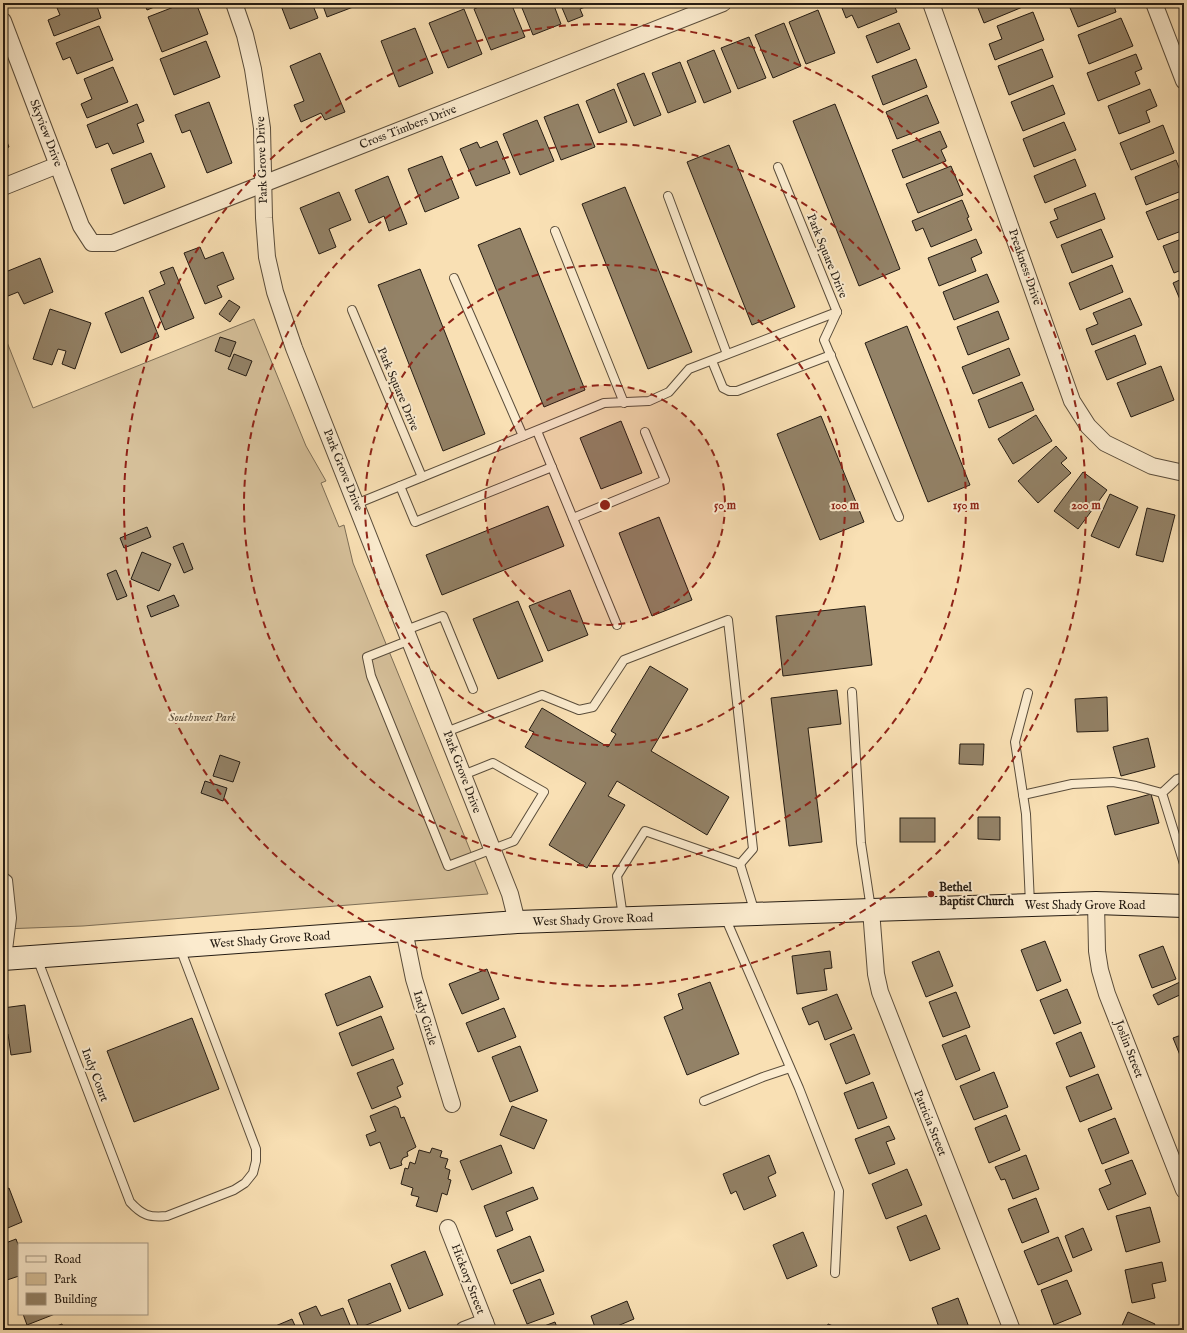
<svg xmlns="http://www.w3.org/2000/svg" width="1187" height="1333" font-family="'IM FELL English',serif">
	<rect width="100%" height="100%" fill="#f9e0b4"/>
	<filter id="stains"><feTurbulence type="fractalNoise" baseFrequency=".005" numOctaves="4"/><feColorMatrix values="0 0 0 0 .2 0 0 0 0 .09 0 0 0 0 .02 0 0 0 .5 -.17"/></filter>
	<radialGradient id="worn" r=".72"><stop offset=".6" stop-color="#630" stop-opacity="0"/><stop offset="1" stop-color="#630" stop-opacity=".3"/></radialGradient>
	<path fill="#d5bf99" stroke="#7d6e56" d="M254 319 306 446 326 481 321 483 339 527 344 525 353 563 488 894 83 926 3 929V332L33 408Z"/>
	<g fill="#938267" stroke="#251c13">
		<path d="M55 3H96L101 18 54 36 48 20 60 15Z"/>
		<path d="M144 3H164L147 10Z"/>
		<path d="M184 3H196L208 34 162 52 148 17Z"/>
		<path d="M280 3H312L318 18 290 29Z"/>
		<path d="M322 3H361V4L327 17Z"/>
		<path d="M488 3H511L525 37 491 50 474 9Z"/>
		<path d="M520 3H553L561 24 533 35Z"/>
		<path d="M560 3H592L593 4 580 9 583 16 568 22Z"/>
		<path d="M840 3H893L897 12 858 28 852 15 846 18Z"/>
		<path d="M976 3H1023L1025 6 984 23Z"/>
		<path d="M1068 3H1113L1116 12 1078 27Z"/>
		<path d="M464 9 482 54 448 68 429 23Z"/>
		<path d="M818 10 835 53 806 64 789 22Z"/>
		<path d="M1033 12 1044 40 995 60 989 44 1002 39 997 26Z"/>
		<path d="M1121 18 1133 46 1089 64 1078 35Z"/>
		<path d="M784 23 801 66 773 78 755 35Z"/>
		<path d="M899 23 910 49 877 63 866 36Z"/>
		<path d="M99 26 113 60 77 74 70 57 63 60 56 43Z"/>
		<path d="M415 28 433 73 399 87 381 41Z"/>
		<path d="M749 37 766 78 738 89 721 48Z"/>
		<path d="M206 41 220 77 174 95 160 59Z"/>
		<path d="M1042 49 1053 77 1009 95 998 66Z"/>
		<path d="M714 50 731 92 704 103 687 61Z"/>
		<path d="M320 53 345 112 325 120 321 113 301 122 294 105 304 101 290 66Z"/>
		<path d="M1136 54 1142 69 1135 72 1140 84 1098 101 1087 73Z"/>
		<path d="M916 59 927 87 883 105 872 76Z"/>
		<path d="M680 62 696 102 668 113 652 73Z"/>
		<path d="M113 67 128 102 87 118 81 104 92 99 84 79Z"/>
		<path d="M644 73 661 115 634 126 617 84Z"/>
		<path d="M1053 85 1065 114 1023 131 1011 102Z"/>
		<path d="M614 89 627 122 599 133 586 101Z"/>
		<path d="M1150 89 1157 106 1146 111 1150 122 1119 134 1108 106Z"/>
		<path d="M927 95 939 123 897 139 886 112Z"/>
		<path d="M209 102 232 163 207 173 190 130 182 133 175 115Z"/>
		<path d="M137 104 144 121 137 124 144 142 113 154 108 143 96 148 87 125Z"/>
		<path d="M578 104 595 147 561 160 544 117Z"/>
		<path d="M835 104 900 269 859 286 793 121Z"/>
		<path d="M537 120 554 161 520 175 503 134Z"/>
		<path d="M1064 122 1076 150 1034 167 1023 139Z"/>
		<path d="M1163 125 1174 153 1131 170 1120 143Z"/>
		<path d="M940 131 947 147 941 150 946 161 903 178 892 150Z"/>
		<path d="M3 132 9 147 3 149Z"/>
		<path d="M497 141 510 173 476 186 460 149 477 142 480 148Z"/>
		<path d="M729 145 795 307 752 325 687 162Z"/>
		<path d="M151 153 165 187 124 204 111 169Z"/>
		<path d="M442 156 459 198 425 212 408 169Z"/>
		<path d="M1075 159 1086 186 1045 203 1034 176Z"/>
		<path d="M1176 160 1184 180V190L1146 205 1135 177Z"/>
		<path d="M951 166 963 195 918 213 906 184Z"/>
		<path d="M388 176 407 224 389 231 384 216 369 223 355 190Z"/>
		<path d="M625 187 692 352 648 369 582 204Z"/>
		<path d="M339 192 351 220 329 229 336 247 319 254 300 208Z"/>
		<path d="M1095 193 1105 219 1057 238 1050 222 1058 219 1054 209Z"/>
		<path d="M1184 197V230L1158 240 1146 212Z"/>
		<path d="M962 200 969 217 967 218 972 230 931 247 923 228 916 231 912 221Z"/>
		<path d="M520 228 585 390 544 407 478 245Z"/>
		<path d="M1101 229 1113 257 1072 273 1061 245Z"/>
		<path d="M1184 238V269L1174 273 1163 246Z"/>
		<path d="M976 239 982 253 971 258 976 271 939 286 928 258Z"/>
		<path d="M200 247 205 259 223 252 234 279 217 286 222 297 205 304 184 253Z"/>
		<path d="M40 258 53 292 24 304 18 292 3 298V273Z"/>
		<path d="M1112 265 1123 292 1080 310 1069 283Z"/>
		<path d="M173 267 194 318 165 330 149 291 165 284 160 272Z"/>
		<path d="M420 269 485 434 443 451 378 285Z"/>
		<path d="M987 274 999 302 954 320 943 292Z"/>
		<path d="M1184 278V309L1173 283Z"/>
		<path d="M143 297 159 337 121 353 105 313Z"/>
		<path d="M1130 298 1142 325 1092 345 1086 329 1098 324 1093 313Z"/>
		<path d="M229 300 240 307 230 322 219 314Z"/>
		<path d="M50 309 91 323 75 369 62 364 66 351 58 349 52 365 33 359Z"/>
		<path d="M998 311 1009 339 968 355 957 327Z"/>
		<path d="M907 326 970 485 928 502 865 343Z"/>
		<path d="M1135 335 1146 364 1107 380 1095 351Z"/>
		<path d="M220 337 236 342 230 357 215 351Z"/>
		<path d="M1009 348 1020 375 973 394 962 367Z"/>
		<path d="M234 354 252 361 246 376 228 369Z"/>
		<path d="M1161 366 1174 400 1131 417 1117 383Z"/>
		<path d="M1022 382 1034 410 989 428 978 400Z"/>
		<path d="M1036 415 1052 441 1013 464 998 439Z"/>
		<path d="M821 416 864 522 820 540 777 434Z"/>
		<path d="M621 421 642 473 601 489 580 438Z"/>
		<path d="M1056 446 1067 458 1061 463 1071 473 1038 503 1018 481Z"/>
		<path d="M1083 472 1107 490 1078 529 1054 511Z"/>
		<path d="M1110 494 1138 507 1119 548 1091 536Z"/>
		<path d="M548 506 564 546 442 595 426 555Z"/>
		<path d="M1147 508 1175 515 1163 562 1136 555Z"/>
		<rect x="1180" y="515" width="4" height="53"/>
		<path d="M659 517 692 600 652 616 619 533Z"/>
		<path d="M147 527 151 537 124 548 120 538Z"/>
		<path d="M183 543 193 569 184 573 173 547Z"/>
		<path d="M142 552 171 564 159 591 131 579Z"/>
		<path d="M116 570 127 596 117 600 107 574Z"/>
		<path d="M570 590 588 635 548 651 529 606Z"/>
		<path d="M174 595 179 606 151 617 147 606Z"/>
		<path d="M518 601 543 661 498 679 473 619Z"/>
		<path d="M865 606 872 665 783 676 776 616Z"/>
		<path d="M650 666 688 689 651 751 729 797 707 835 617 781 608 796 625 805 587 868 549 845 586 783 525 747 534 732 529 730 542 708 608 747 616 734 611 731Z"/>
		<path d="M837 690 841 724 808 728 822 842 789 846 771 698Z"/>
		<path d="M1107 697 1108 731 1077 732 1075 699Z"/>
		<path d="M1148 738 1155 767 1121 776 1113 747Z"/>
		<path d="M960 744H984L983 765 959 764Z"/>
		<path d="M220 755 240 762 233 782 213 776Z"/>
		<path d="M205 781 227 788 223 801 201 793Z"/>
		<path d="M1151 794 1159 823 1115 835 1107 806Z"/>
		<path d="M978 817H1000V840L978 839Z"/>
		<rect x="900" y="818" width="35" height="24"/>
		<path d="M1045 941 1061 981 1037 991 1021 950Z"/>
		<path d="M1163 946 1176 979 1152 988 1139 955Z"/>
		<path d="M830 951 832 968 824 969 827 990 797 994 792 956Z"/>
		<path d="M939 951 953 986 926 997 912 962Z"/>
		<path d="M487 969 499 999 462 1014 449 984Z"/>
		<path d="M370 976 383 1007 337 1026 325 994Z"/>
		<path d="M710 982 739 1054 687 1075 664 1017 683 1009 678 994Z"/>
		<path d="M1180 982 1184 993 1158 1005 1153 995Z"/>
		<path d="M1067 989 1081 1023 1054 1034 1040 1000Z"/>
		<path d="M956 992 970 1027 943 1037 929 1002Z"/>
		<path d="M837 994 852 1029 825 1040 818 1021 809 1025 802 1008Z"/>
		<path d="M25 1005 31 1052 11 1055 8 1034H3V1008Z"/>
		<path d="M504 1008 516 1037 478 1052 466 1023Z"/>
		<path d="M381 1016 394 1049 352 1066 339 1033Z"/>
		<path d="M192 1018 219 1089 134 1122 107 1051Z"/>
		<path d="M1081 1032 1095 1067 1070 1077 1056 1043Z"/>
		<path d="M854 1034 870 1074 846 1084 830 1044Z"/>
		<path d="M1184 1034V1065L1173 1038Z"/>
		<path d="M966 1035 980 1070 956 1080 942 1045Z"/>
		<path d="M520 1046 538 1091 510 1102 492 1057Z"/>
		<path d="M393 1059 403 1084 397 1087 401 1097 372 1109 357 1073Z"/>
		<path d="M994 1072 1008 1107 974 1120 960 1086Z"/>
		<path d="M1098 1074 1112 1109 1080 1122 1066 1087Z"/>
		<path d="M873 1082 887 1118 858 1129 844 1093Z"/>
		<path d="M395 1106 398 1108 401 1118 404 1117 416 1147 407 1152 408 1156 403 1158 401 1162 402 1165 390 1169 380 1142 370 1146 366 1135 376 1131 370 1116Z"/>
		<path d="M512 1106 547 1120 534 1149 500 1135Z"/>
		<path d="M1006 1115 1020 1150 989 1163 975 1128Z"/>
		<path d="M1115 1118 1129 1153 1102 1164 1088 1129Z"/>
		<path d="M889 1126 895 1139 886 1142 895 1164 869 1174 855 1139Z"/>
		<path d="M501 1145 512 1173 472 1190 460 1161Z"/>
		<path d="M432 1148 442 1151 440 1157 448 1159 445 1168 450 1170 448 1179 451 1180 447 1195 442 1193 437 1212 416 1206 419 1197 411 1195 413 1188 401 1184 405 1168 408 1169 410 1162 415 1164 419 1150 430 1153Z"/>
		<path d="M769 1155 776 1173 768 1177 776 1196 744 1210 736 1191 731 1194 723 1174Z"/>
		<path d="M1026 1155 1039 1189 1013 1199 1005 1179 1001 1180 995 1167Z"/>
		<path d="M1132 1160 1146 1194 1108 1210 1099 1189 1111 1184 1105 1170Z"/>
		<path d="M907 1169 922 1205 886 1219 872 1184Z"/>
		<path d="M533 1187 538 1199 506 1212 513 1230 496 1237 484 1206Z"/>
		<path d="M9 1188 22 1222 3 1230V1191Z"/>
		<path d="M1036 1198 1049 1232 1022 1243 1008 1209Z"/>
		<path d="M1150 1207 1160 1242 1126 1252 1116 1216Z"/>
		<path d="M926 1215 940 1249 910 1261 897 1227Z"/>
		<path d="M1083 1228 1092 1250 1073 1258 1065 1236Z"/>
		<path d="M803 1232 817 1266 787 1279 773 1245Z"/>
		<path d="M530 1236 544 1271 511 1284 497 1250Z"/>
		<path d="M1058 1237 1072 1271 1038 1285 1024 1251Z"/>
		<path d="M16 1239 19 1247V1276L7 1280 3 1270V1244Z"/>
		<path d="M425 1251 443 1295 409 1309 391 1265Z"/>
		<path d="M1162 1262 1166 1281 1152 1284 1155 1298 1132 1303 1125 1270Z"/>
		<path d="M540 1279 554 1314 527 1324 513 1290Z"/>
		<path d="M1067 1280 1081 1314 1054 1325 1041 1290Z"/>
		<path d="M390 1283 401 1311 359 1328 348 1300Z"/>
		<path d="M958 1298 970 1330H940L932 1308Z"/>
		<path d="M627 1301 634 1319 608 1330H596L591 1316Z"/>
		<path d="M316 1306 321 1316 343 1308 352 1330H306L299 1313Z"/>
		<path d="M1128 1312 1155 1324 1152 1330H1120Z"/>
		<path d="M23 1314H55L27 1325Z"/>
		<path d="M292 1319 297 1330H266Z"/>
		<path d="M555 1322 558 1330H536V1329Z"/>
		<path d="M62 1324 64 1330H46Z"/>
		<path d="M828 1324 843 1330H826Z"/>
	</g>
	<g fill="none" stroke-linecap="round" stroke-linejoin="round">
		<defs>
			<g id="lane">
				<path d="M778 167 837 312"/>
				<path d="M668 196 727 354"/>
				<path d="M555 231 624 403"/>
				<path d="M454 278 523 436"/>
				<path d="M352 310 422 477"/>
				<path d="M837 312 824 340 899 517"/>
				<path d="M712 361 723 388 729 391H737L831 355"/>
				<path d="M537 431 617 625"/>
				<path d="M400 486 415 522 552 467"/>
				<path d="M356 504 604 403 649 401 669 392 689 369 837 312"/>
				<path d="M573 518 665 480 645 432"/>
				<path d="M406 630 443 616 473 689"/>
				<path d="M410 640 367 657 371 676 448 866 514 841 544 792 493 763 463 775"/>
				<path d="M852 692 861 843 871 909"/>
				<path d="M1028 693 1015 742 1026 814 1030 904"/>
				<path d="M446 732 542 695 579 710 593 707 624 660 728 620 753 849 740 864"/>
				<path d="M1184 777 1177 779 1162 793 1184 864"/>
				<path d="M1023 795 1072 784 1113 782 1136 786 1162 793"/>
				<path d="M740 864 755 913"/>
				<path d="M3 876 8 880 12 918 7 958"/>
				<path d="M623 917 617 876 645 831 740 864"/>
				<path d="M725 917 799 1088 839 1191 835 1273"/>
				<path d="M37 958 130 1202C142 1215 149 1218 167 1216L234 1190 245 1183 253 1173 256 1161V1149L180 948"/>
				<path d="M704 1101 763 1077 790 1068"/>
			</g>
			<g id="street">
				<path d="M234 3 245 35 253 69 262 128 264 218 267 257 275 292 294 348 510 894 517 922"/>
				<path d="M931 3 1072 401 1088 426 1105 443 1152 466 1184 473"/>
				<path d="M1154 3 1184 81"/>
				<path d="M3 21 81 226 92 243H113L723 3"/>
				<path d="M3 187 58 165"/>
				<path d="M1096 903 1097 951 1100 970 1107 994 1184 1190"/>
				<path d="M871 910 876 974 880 992 1012 1330"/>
				<path d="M404 930 414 979 452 1104"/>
				<path d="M448 1228 488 1330"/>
				<path d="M464 1330 485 1322"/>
			</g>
			<path id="secondary" d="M3 959 517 922 871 910 1096 903 1184 906"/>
		</defs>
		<use href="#lane" stroke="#5a4d3b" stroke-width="10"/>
		<use href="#street" stroke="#5a4d3b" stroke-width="18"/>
		<use href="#secondary" stroke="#251c13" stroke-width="24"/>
		<use href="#lane" stroke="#fbebce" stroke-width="8"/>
		<use href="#street" stroke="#fbebce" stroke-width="16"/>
		<use href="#secondary" stroke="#fbebce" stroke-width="22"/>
	</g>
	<circle cx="605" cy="505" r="120" fill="#8f2418" fill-opacity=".12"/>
	<g fill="none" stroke="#8f2418" stroke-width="2" stroke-dasharray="7 5">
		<circle cx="605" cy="505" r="120"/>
		<circle cx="605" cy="505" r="240"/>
		<circle cx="605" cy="505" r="361"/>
		<circle cx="605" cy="505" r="481"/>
	</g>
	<circle fill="#8f2418" stroke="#fbebce" stroke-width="1.5" cx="931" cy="894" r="4"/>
	<g text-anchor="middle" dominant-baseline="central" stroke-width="4" stroke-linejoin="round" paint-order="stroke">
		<g font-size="12" fill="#251c13" stroke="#fbebce">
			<text transform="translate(408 127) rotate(-21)">Cross Timbers Drive</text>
			<text transform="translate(46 133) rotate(69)">Skyview Drive</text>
			<text transform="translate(262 160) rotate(-92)">Park Grove Drive</text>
			<text transform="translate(827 256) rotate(68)">Park Square Drive</text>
			<text transform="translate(1025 267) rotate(71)">Preakness Drive</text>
			<text transform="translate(398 389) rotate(67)">Park Square Drive</text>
			<text transform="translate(343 470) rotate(68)">Park Grove Drive</text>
			<text transform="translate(462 772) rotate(69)">Park Grove Drive</text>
			<text x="1085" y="905">West Shady Grove Road</text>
			<text transform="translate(593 920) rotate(-2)">West Shady Grove Road</text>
			<text transform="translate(270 940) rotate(-4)">West Shady Grove Road</text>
			<text transform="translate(425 1018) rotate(73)">Indy Circle</text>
			<text transform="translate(1129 1049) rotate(69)">Joslin Street</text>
			<text transform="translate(95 1075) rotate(69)">Indy Court</text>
			<text transform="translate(930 1123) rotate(68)">Patricia Street</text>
			<text transform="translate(468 1279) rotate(69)">Hickory Street</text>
		</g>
		<g font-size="12" font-style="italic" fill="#5a4d3b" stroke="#fbebce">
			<text x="202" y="717">Southwest Park</text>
		</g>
		<g font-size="12" font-weight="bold" fill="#251c13" stroke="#fbebce" text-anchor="start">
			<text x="939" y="887">Bethel<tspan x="939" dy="14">Baptist Church</tspan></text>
		</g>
	</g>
	<circle cx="605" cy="505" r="6" fill="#8f2418" stroke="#fbebce" stroke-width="2"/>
	<g font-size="12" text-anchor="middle" font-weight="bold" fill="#8f2418" stroke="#fbebce" stroke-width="4" stroke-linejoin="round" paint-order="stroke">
		<text x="725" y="509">50 m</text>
		<text x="845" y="509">100 m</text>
		<text x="966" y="509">150 m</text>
		<text x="1086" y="509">200 m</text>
	</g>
	<rect width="1187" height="1333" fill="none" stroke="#f9e0b4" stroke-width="16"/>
	<rect x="4" y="4" width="1179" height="1325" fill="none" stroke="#251c13" stroke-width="2"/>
	<rect x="8" y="8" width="1171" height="1317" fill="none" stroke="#251c13"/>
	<rect x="18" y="1243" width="130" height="72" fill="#fbebce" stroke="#a59883"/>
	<rect x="26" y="1256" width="20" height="6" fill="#fbebce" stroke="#a59883"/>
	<text x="54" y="1263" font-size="12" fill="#251c13">Road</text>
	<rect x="26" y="1273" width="20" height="12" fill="#d5bf99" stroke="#a59883"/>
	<text x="54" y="1283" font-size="12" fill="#251c13">Park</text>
	<rect x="26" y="1293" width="20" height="12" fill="#938267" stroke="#a59883"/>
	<text x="54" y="1303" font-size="12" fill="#251c13">Building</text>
	<rect width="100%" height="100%" filter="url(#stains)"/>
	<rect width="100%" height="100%" fill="url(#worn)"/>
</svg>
